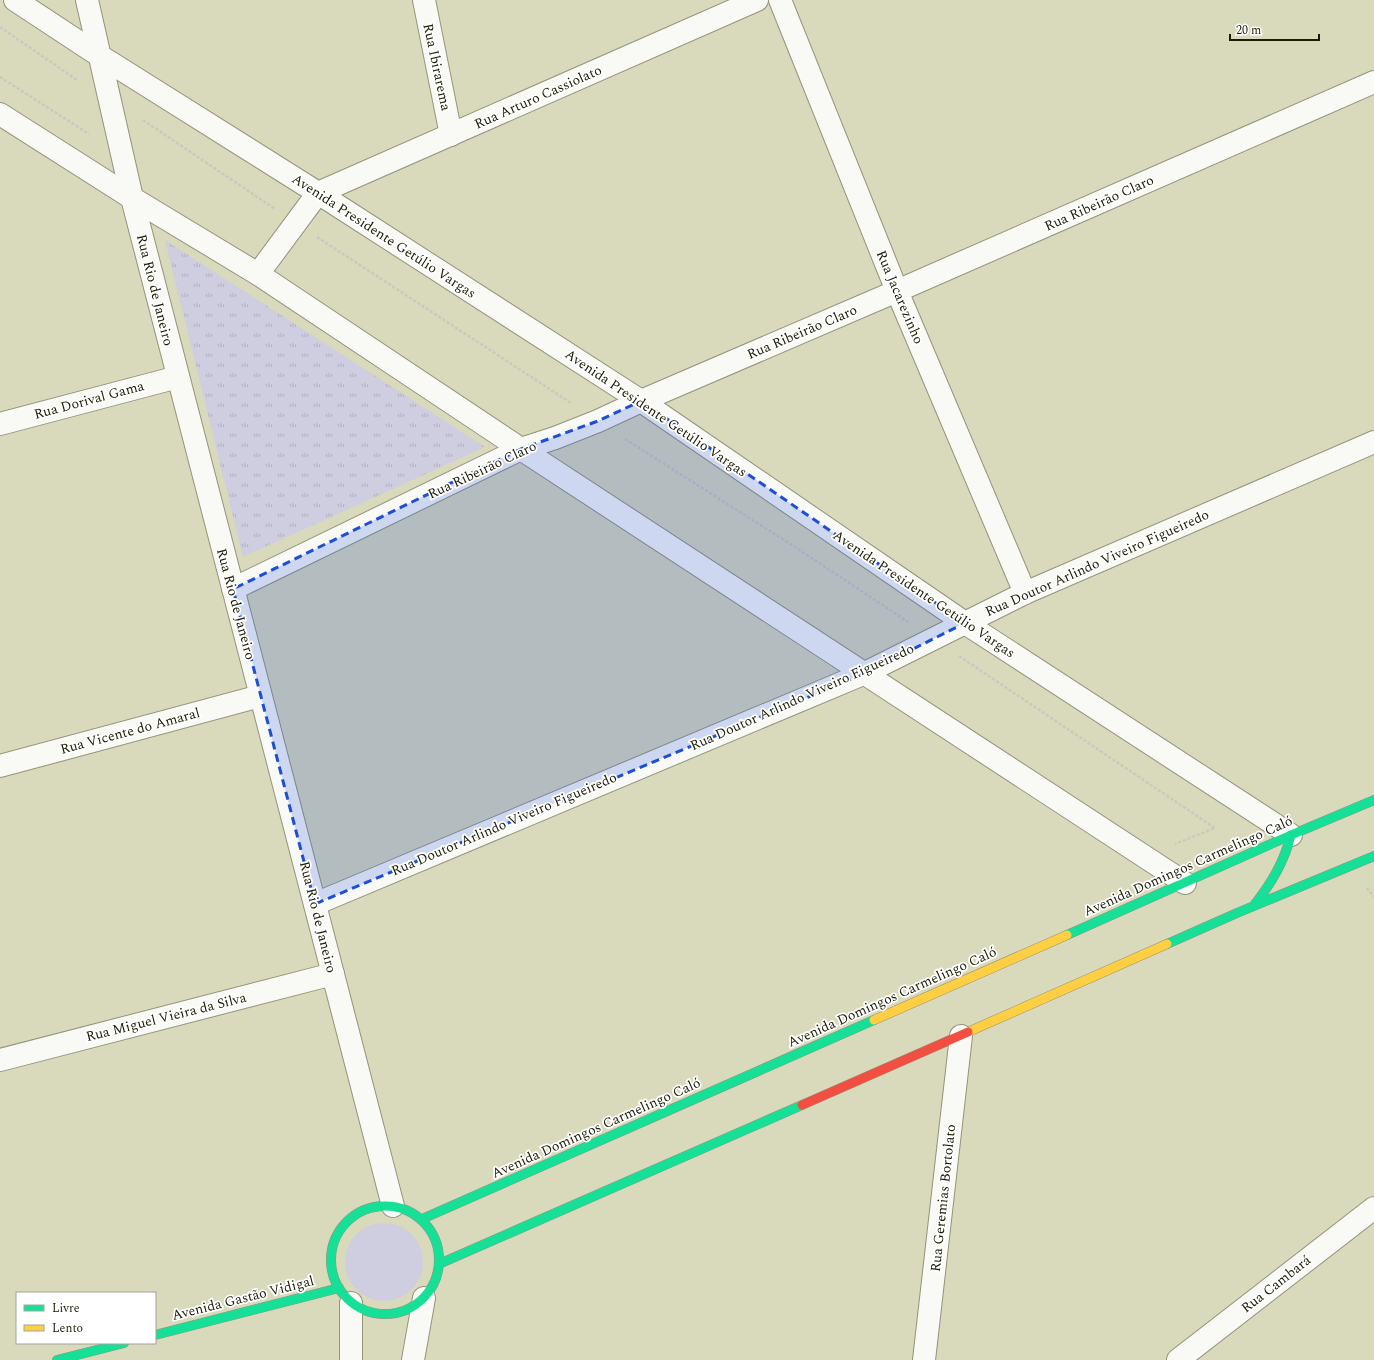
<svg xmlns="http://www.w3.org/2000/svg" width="1374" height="1360" font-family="Spectral,serif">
	<defs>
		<pattern id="park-tufts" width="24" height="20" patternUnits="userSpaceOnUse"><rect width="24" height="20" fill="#cfcde0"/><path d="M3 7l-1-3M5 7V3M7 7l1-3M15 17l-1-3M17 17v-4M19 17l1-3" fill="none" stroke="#b1afbf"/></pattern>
	</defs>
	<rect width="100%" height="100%" fill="#d9d9bb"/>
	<circle fill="#cfcde0" cx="384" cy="1262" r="39"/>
	<path fill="url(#park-tufts)" d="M165 240 485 447 243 557Z"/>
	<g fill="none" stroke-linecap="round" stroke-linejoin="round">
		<defs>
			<g id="street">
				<path d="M15 0 100 56 318 193 641 401 965 623 1291 835"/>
				<path d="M87 0 132 198 393 1206"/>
				<path d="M424 0 451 135"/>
				<path d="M780 0 897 291 1025 593"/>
				<path d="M0 114 132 198 258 274 521 449 1185 883"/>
				<path d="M258 274 318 193 757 0"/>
				<path d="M0 424 178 377"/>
				<path d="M233 589 521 449 555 438 598 421 641 401 897 291 1374 82"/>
				<path d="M0 766 260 696"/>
				<path d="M315 904 863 674 1025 593 1374 442"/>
				<path d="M0 1060 333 974"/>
				<path d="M351 1360V1303"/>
				<path d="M413 1360 424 1298"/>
				<path d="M924 1360 961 1036"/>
				<path d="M1178 1360 1374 1208"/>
			</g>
			<g id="fast">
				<path d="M1255 904C1272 882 1284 862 1291 835"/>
				<path d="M1067 935 1291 835 1374 800"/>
				<path d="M1167 944 1237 913 1374 856"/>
				<circle cx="385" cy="1260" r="54"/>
				<path d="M422 1219 874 1020"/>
				<path d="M439 1264 802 1105"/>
				<path d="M155 1335 339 1288"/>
				<path d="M57 1360 124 1343"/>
			</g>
			<g id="slow">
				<path d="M874 1020 1067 935"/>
				<path d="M968 1032 1167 944"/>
			</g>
			<path id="jam" d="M802 1105 968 1032"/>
		</defs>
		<use href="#street" stroke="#94937c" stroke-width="24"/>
		<use href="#fast" stroke="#94937c" stroke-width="10"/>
		<use href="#slow" stroke="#94937c" stroke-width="10"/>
		<use href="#jam" stroke="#94937c" stroke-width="10"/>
		<g stroke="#c9c9c0" stroke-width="2.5" stroke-dasharray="3 2" stroke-linecap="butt">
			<path d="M0 27 77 80"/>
			<path d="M0 77 89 134"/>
			<path d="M143 120 275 209"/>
			<path d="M317 237 571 403"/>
			<path d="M625 439 795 547 908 622"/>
			<path d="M959 656 1215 828 1175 844"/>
			<path d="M1367 888 1374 897"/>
		</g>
		<use href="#street" stroke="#f9f9f5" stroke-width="22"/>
		<use href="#fast" stroke="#16e098" stroke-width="9"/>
		<use href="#slow" stroke="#ffcf43" stroke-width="9"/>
		<use href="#jam" stroke="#f24e42" stroke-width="9"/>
	</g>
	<path fill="#1d4ed8" fill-opacity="0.2" stroke="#1d4ed8" stroke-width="3" stroke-dasharray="8 5" stroke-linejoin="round" d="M641 401 965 623 863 674 315 904 233 589 521 449 598 421Z"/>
	<g text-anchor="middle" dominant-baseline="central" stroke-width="3.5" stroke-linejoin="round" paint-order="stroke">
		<g font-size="14" fill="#1c1c06" stroke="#fff">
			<text transform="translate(437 67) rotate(78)">Rua Ibirarema</text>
			<text transform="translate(538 97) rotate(-24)">Rua Arturo Cassiolato</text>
			<text transform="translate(1099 203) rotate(-24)">Rua Ribeirão Claro</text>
			<text transform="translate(384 236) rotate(33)">Avenida Presidente Getúlio Vargas</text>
			<text transform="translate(155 290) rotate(76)">Rua Rio de Janeiro</text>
			<text transform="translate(900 297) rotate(67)">Rua Jacarezinho</text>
			<text transform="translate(802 332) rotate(-23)">Rua Ribeirão Claro</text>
			<text transform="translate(89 400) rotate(-15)">Rua Dorival Gama</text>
			<text transform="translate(656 413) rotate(34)">Avenida Presidente Getúlio Vargas</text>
			<text transform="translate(482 470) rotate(-25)">Rua Ribeirão Claro</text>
			<text transform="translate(1097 563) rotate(-24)">Rua Doutor Arlindo Viveiro Figueiredo</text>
			<text transform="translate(924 594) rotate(34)">Avenida Presidente Getúlio Vargas</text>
			<text transform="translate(236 604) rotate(75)">Rua Rio de Janeiro</text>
			<text transform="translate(802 697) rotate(-24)">Rua Doutor Arlindo Viveiro Figueiredo</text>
			<text transform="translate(130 731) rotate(-15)">Rua Vicente do Amaral</text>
			<text transform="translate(504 824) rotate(-23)">Rua Doutor Arlindo Viveiro Figueiredo</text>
			<text transform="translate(1188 866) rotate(-24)">Avenida Domingos Carmelingo Caló</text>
			<text transform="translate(318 917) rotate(76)">Rua Rio de Janeiro</text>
			<text transform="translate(892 997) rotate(-24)">Avenida Domingos Carmelingo Caló</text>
			<text transform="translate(166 1017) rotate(-14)">Rua Miguel Vieira da Silva</text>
			<text transform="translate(596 1128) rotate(-24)">Avenida Domingos Carmelingo Caló</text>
			<text transform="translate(943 1198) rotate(-84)">Rua Geremias Bortolato</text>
			<text transform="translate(1276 1284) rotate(-38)">Rua Cambará</text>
			<text transform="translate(243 1298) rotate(-14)">Avenida Gastão Vidigal</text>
		</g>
	</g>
	<rect x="16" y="1292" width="140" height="52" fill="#ffffff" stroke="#a4a49b"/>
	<rect x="24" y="1305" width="20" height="6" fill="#16e098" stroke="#a4a49b"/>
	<text x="52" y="1312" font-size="12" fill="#1c1c06">Livre</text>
	<rect x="24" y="1325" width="20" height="6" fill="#ffcf43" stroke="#a4a49b"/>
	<text x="52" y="1332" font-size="12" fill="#1c1c06">Lento</text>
	<path d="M1230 34v6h89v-6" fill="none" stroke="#1c1c06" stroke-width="2"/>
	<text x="1236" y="34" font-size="12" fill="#1c1c06" stroke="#ffffff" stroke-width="3" paint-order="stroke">20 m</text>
</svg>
